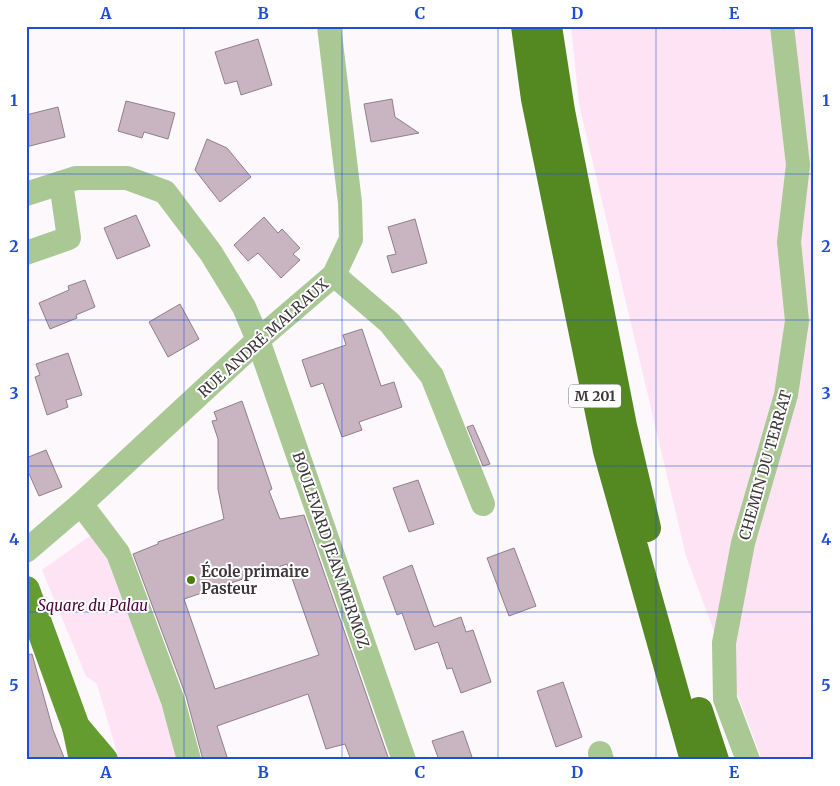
<svg xmlns="http://www.w3.org/2000/svg" width="840" height="786" font-family="Merriweather,serif">
	<rect width="100%" height="100%" fill="#fcf8fb"/>
	<g fill="#fee3f4">
		<path d="M571 26H814V760H762L686 556 579 104Z"/>
		<path d="M94 533 125 591 178 758 119 760 97 684 86 676 42 570Z"/>
	</g>
	<g fill="#c8b5c1" stroke="#907f8a" fill-rule="evenodd">
		<path d="M258 39 272 85 241 95 237 81 225 84 215 52Z"/>
		<path d="M392 99 395 117 419 133 371 142 364 104Z"/>
		<path d="M126 101 175 113 168 139 144 132 142 138 118 131Z"/>
		<path d="M58 107 65 137 26 147V115Z"/>
		<path d="M207 139 227 148 251 177 220 202 195 170Z"/>
		<path d="M136 215 150 246 117 259 104 228Z"/>
		<path d="M264 217 278 233 282 229 300 248 293 254 300 260 281 278 258 253 248 261 234 245Z"/>
		<path d="M415 219 427 263 392 273 387 256 396 254 388 227Z"/>
		<path d="M85 280 95 307 76 315 77 318 50 329 39 303 69 290 68 286Z"/>
		<path d="M180 304 199 339 168 357 149 322Z"/>
		<path d="M362 329 381 386 394 382 402 407 359 422 362 430 342 437 323 383 311 387 302 360 346 345 343 335Z"/>
		<path d="M68 353 82 395 66 400 68 407 47 415 35 377 40 375 36 364Z"/>
		<path d="M242 401 272 489 269 491 280 519 304 515 389 760H351L345 744 326 749 308 694 217 726 228 760H203L186 696 133 554 158 544V542L224 519 218 489V439L212 421 217 420 214 412ZM287 564 319 655 215 689 184 599Z"/>
		<path d="M473 425 490 464 483 466 467 427Z"/>
		<path d="M46 450 62 487 39 496 26 467V458Z"/>
		<path d="M418 480 434 524 409 532 393 488Z"/>
		<path d="M514 548 536 606 509 616 487 558Z"/>
		<path d="M412 565 434 627 461 617 466 632 473 630 491 682 461 693 452 668 447 669 438 642 415 650 402 613 397 615 383 577Z"/>
		<path d="M32 654 53 730 65 760H26V655Z"/>
		<path d="M563 682 582 737 556 747 537 691Z"/>
		<path d="M463 731 473 760H439L432 741Z"/>
	</g>
	<g fill="none" stroke-linecap="round" stroke-linejoin="round">
		<g stroke="#a9c893" stroke-width="24">
			<path d="M26 194 76 178H127L165 192 211 253 244 307 258 340 404 760"/>
			<path d="M26 253 69 238 61 183"/>
			<path d="M334 275 390 323 432 376 483 504"/>
			<path d="M81 504 118 553 173 701 189 760"/>
			<path d="M26 551 81 504 258 340 334 275 351 239 350 203 329 26"/>
			<path d="M600 753 602 760"/>
			<path d="M748 760 725 699 724 643 743 543 786 395 797 321 789 242 798 165 782 26"/>
		</g>
		<g stroke="#649c2f" stroke-width="28">
			<path d="M26 590 76 727 83 760"/>
			<path d="M76 727 104 760"/>
		</g>
		<g stroke="#548821" stroke-width="28">
			<path d="M525 26 535 99 607 451 694 760"/>
			<path d="M548 26 561 111 623 426 647 528"/>
			<path d="M699 711 715 760"/>
		</g>
	</g>
	<path fill="none" stroke="#1d4ed8" stroke-width="1" stroke-opacity="0.55" d="M184 26V760M342 26V760M498 26V760M656 26V760M26 174H814M26 320H814M26 466H814M26 612H814"/>
	<circle fill="#4a7d0f" stroke="#fff" stroke-width="2" cx="191" cy="580" r="5"/>
	<g text-anchor="middle" dominant-baseline="central" stroke-width="4" stroke-linejoin="round" paint-order="stroke">
		<rect fill="#fff" stroke="#787276" stroke-width="1" x="569" y="384.5" width="52" height="23" rx="4"/>
		<g font-size="14" font-weight="bold" fill="#3e363b">
			<text x="595" y="396">M 201</text>
		</g>
		<g font-size="15" fill="#3e363b" stroke="#fff">
			<text transform="translate(263 338) rotate(-42)">RUE ANDRÉ MALRAUX</text>
			<text transform="translate(765 465) rotate(-74)">CHEMIN DU TERRAT</text>
			<text transform="translate(331 550) rotate(71)">BOULEVARD JEAN MERMOZ</text>
		</g>
		<g font-size="15" font-weight="bold" fill="#3e363b" stroke="#fff" text-anchor="start">
			<text x="201" y="571">École primaire<tspan x="201" dy="17">Pasteur</tspan></text>
		</g>
		<g font-size="15" font-style="italic" fill="#4d043d" stroke="#fff">
			<text x="93" y="605">Square du Palau</text>
		</g>
	</g>
	<rect width="840" height="786" fill="none" stroke="#ffffff" stroke-width="55"/>
	<rect x="28" y="28" width="784" height="730" fill="none" stroke="#1d4ed8" stroke-width="2"/>
	<g font-size="16" text-anchor="middle" font-weight="bold" fill="#1d4ed8">
		<text x="106" y="19">A</text>
		<text x="263" y="19">B</text>
		<text x="420" y="19">C</text>
		<text x="577" y="19">D</text>
		<text x="734" y="19">E</text>
		<text x="14" y="106">1</text>
		<text x="826" y="106">1</text>
		<text x="14" y="252">2</text>
		<text x="826" y="252">2</text>
		<text x="14" y="399">3</text>
		<text x="826" y="399">3</text>
		<text x="14" y="545">4</text>
		<text x="826" y="545">4</text>
		<text x="14" y="691">5</text>
		<text x="826" y="691">5</text>
		<text x="106" y="778">A</text>
		<text x="263" y="778">B</text>
		<text x="420" y="778">C</text>
		<text x="577" y="778">D</text>
		<text x="734" y="778">E</text>
	</g>
</svg>
